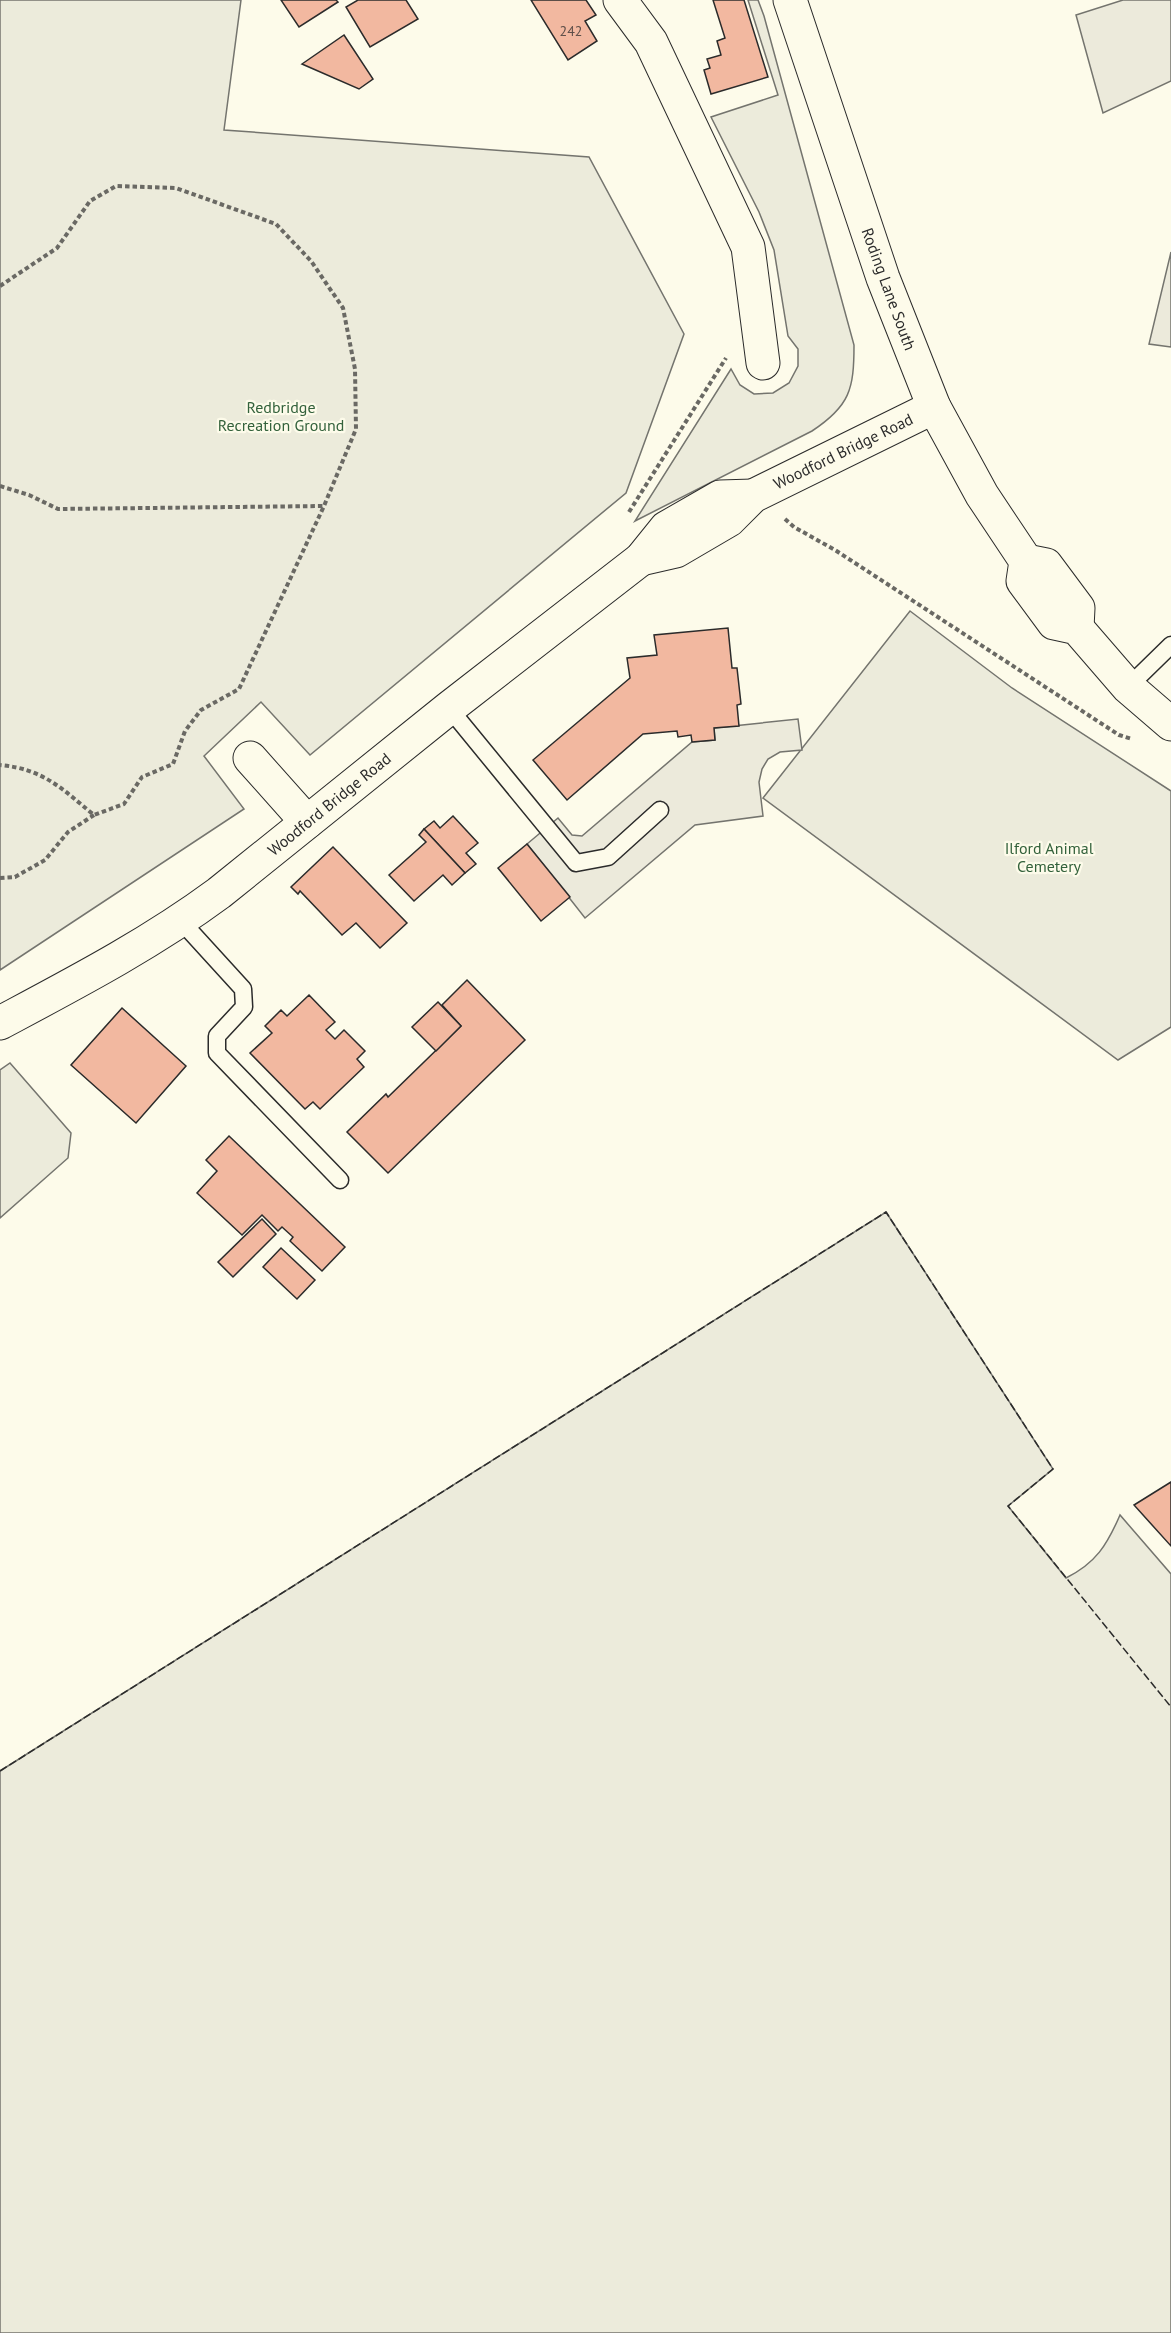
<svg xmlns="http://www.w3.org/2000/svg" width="1171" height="2333" font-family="'PT Sans',sans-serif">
	<rect width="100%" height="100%" fill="#fdfbea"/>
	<g fill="#ecebdb" stroke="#74746e" stroke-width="1.5">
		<path d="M0 0H241L224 130 589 157 684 334 626 493 310 755 261 702 204 756 244 809 0 970Z"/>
		<path d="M748 0H758L764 16 854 345C854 389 850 406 812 431L635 521 731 369 740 385 754 394 773 393 789 383 798 366V349L788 336 774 250 759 212 711 117 778 95Z"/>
		<path d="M910 611 1012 688 1171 791V1027L1118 1060 763 798Z"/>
		<path d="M10 1063 71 1133 68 1158 0 1218V1070Z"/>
		<path d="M886 1212 1053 1469 1008 1506 1066 1578C1096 1563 1107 1545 1120 1515L1171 1574V2333H0V1771Z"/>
	</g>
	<g fill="#eceadb" stroke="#74746e" stroke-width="1.5">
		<path d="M1123 0H1171V81L1103 113 1076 15Z"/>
		<path d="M1171 252V347L1149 344Z"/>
		<path d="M798 719 802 750 780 752 768 759 762 769 759 782 763 816 695 825 585 918 527 844 558 818 572 835 582 836 692 742 715 740 714 728Z"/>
	</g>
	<g fill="#f2b8a0" stroke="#2b2b2b" stroke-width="1.5">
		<path d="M281 0H336L338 2 299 27Z"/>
		<path d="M358 0H406L418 19 370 47 346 7Z"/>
		<path d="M531 0H586L596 15 585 21 597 41 568 60Z"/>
		<path d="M713 0H744L768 77 711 94 704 70 710 68 707 59 721 55 717 41 725 38Z"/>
		<path d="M344 35 373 79 359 89 302 64Z"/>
		<path d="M728 628 732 668H737L741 704 737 705 739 726 714 728 715 740 692 742 691 735 678 737 677 731 643 734 567 800 533 760 630 678 627 658 657 655 654 635Z"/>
		<path d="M453 816 478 843 466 853 476 864 465 873 424 829 434 821 440 828Z"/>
		<path d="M424 829 465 873 452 885 443 875 414 901 389 875 426 842 419 835Z"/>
		<path d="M527 844 570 897 541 921 498 868Z"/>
		<path d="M333 847 407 923 380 948 356 923 342 935 300 891 298 894 291 887Z"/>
		<path d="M467 980 525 1040 388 1173 347 1132 386 1094 388 1097 461 1026 442 1005Z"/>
		<path d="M309 995 335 1022 326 1030 335 1039 344 1030 365 1051 357 1059 364 1067 320 1109 313 1102 305 1109 250 1053 272 1033 265 1026 281 1010 287 1016Z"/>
		<path d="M438 1002 461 1026 436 1051 412 1027Z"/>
		<path d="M122 1008 186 1066 136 1123 71 1065Z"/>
		<path d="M229 1136 345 1247 322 1271 290 1241 293 1237 282 1227 278 1231 262 1215 242 1235 197 1193 217 1171 206 1160Z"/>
		<path d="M262 1219 276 1234 233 1277 218 1262Z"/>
		<path d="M281 1248 315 1280 297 1299 263 1267Z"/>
		<path d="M1171 1482V1546L1134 1505Z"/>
	</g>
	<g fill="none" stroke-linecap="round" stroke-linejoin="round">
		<defs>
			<g id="service">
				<path d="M1128 687 1171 645"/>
				<path d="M449 708 576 863 608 857 660 810"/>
				<path d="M181 921 243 989 244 1007 217 1036V1053L340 1180"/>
			</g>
			<g id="minor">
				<path d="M620 0 651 42 748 247 763 363"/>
				<path d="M641 559 676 551 729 520 753 496 934 407"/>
				<path d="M250 758 307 822"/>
				<path d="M0 1023C75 983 150 944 219 893L449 708 641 559 666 528 720 497 753 496"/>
			</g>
			<g id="tertiary">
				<path d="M790 0 883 278 934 407 982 495 1026 561 1023 581 1054 623 1077 628 1128 687 1171 724"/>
				<path d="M1026 561 1046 565 1078 608 1077 628"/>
			</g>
		</defs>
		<use href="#service" stroke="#2b2b2b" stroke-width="19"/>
		<use href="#minor" stroke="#2b2b2b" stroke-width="35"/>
		<use href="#tertiary" stroke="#2b2b2b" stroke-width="35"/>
		<g stroke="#6a6964" stroke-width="4" stroke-dasharray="4.5 3" stroke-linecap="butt">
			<path d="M0 286 57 248 90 201 116 186 176 188 276 224 311 261 343 308 355 369 356 429 324 506 239 689 201 710 185 731 173 764 142 777 124 804 94 815C62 789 44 769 0 765"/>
			<path d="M0 486 29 495 58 509 324 506"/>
			<path d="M629 512 726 358"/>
			<path d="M785 519 794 527 835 550 1119 735 1132 739"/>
			<path d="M0 878 15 877 45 860 68 832 94 815"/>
		</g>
		<use href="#service" stroke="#fdfbea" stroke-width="16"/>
		<use href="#minor" stroke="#fdfbea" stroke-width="33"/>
		<use href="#tertiary" stroke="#fdfbea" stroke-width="33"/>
		<path stroke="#2b2b2b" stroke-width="1.5" stroke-dasharray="8 3" stroke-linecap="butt" d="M0 1771 886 1212 1053 1469 1008 1506 1171 1707"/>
	</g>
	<g text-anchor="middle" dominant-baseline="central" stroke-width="4.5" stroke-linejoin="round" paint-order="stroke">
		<g font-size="14" fill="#5d4e48">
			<text x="571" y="31">242</text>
		</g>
		<g font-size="16" fill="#2b2b2b" stroke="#fdfbea">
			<text transform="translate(889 289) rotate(70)">Roding Lane South</text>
			<text transform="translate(843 451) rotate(-26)">Woodford Bridge Road</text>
			<text transform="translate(329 804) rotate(-39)">Woodford Bridge Road</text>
		</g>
		<g font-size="16" fill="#34623c" stroke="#fdfbea">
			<text x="281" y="407">Redbridge<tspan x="281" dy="18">Recreation Ground</tspan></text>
			<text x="1049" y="848">Ilford Animal<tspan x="1049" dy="18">Cemetery</tspan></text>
		</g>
	</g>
</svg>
